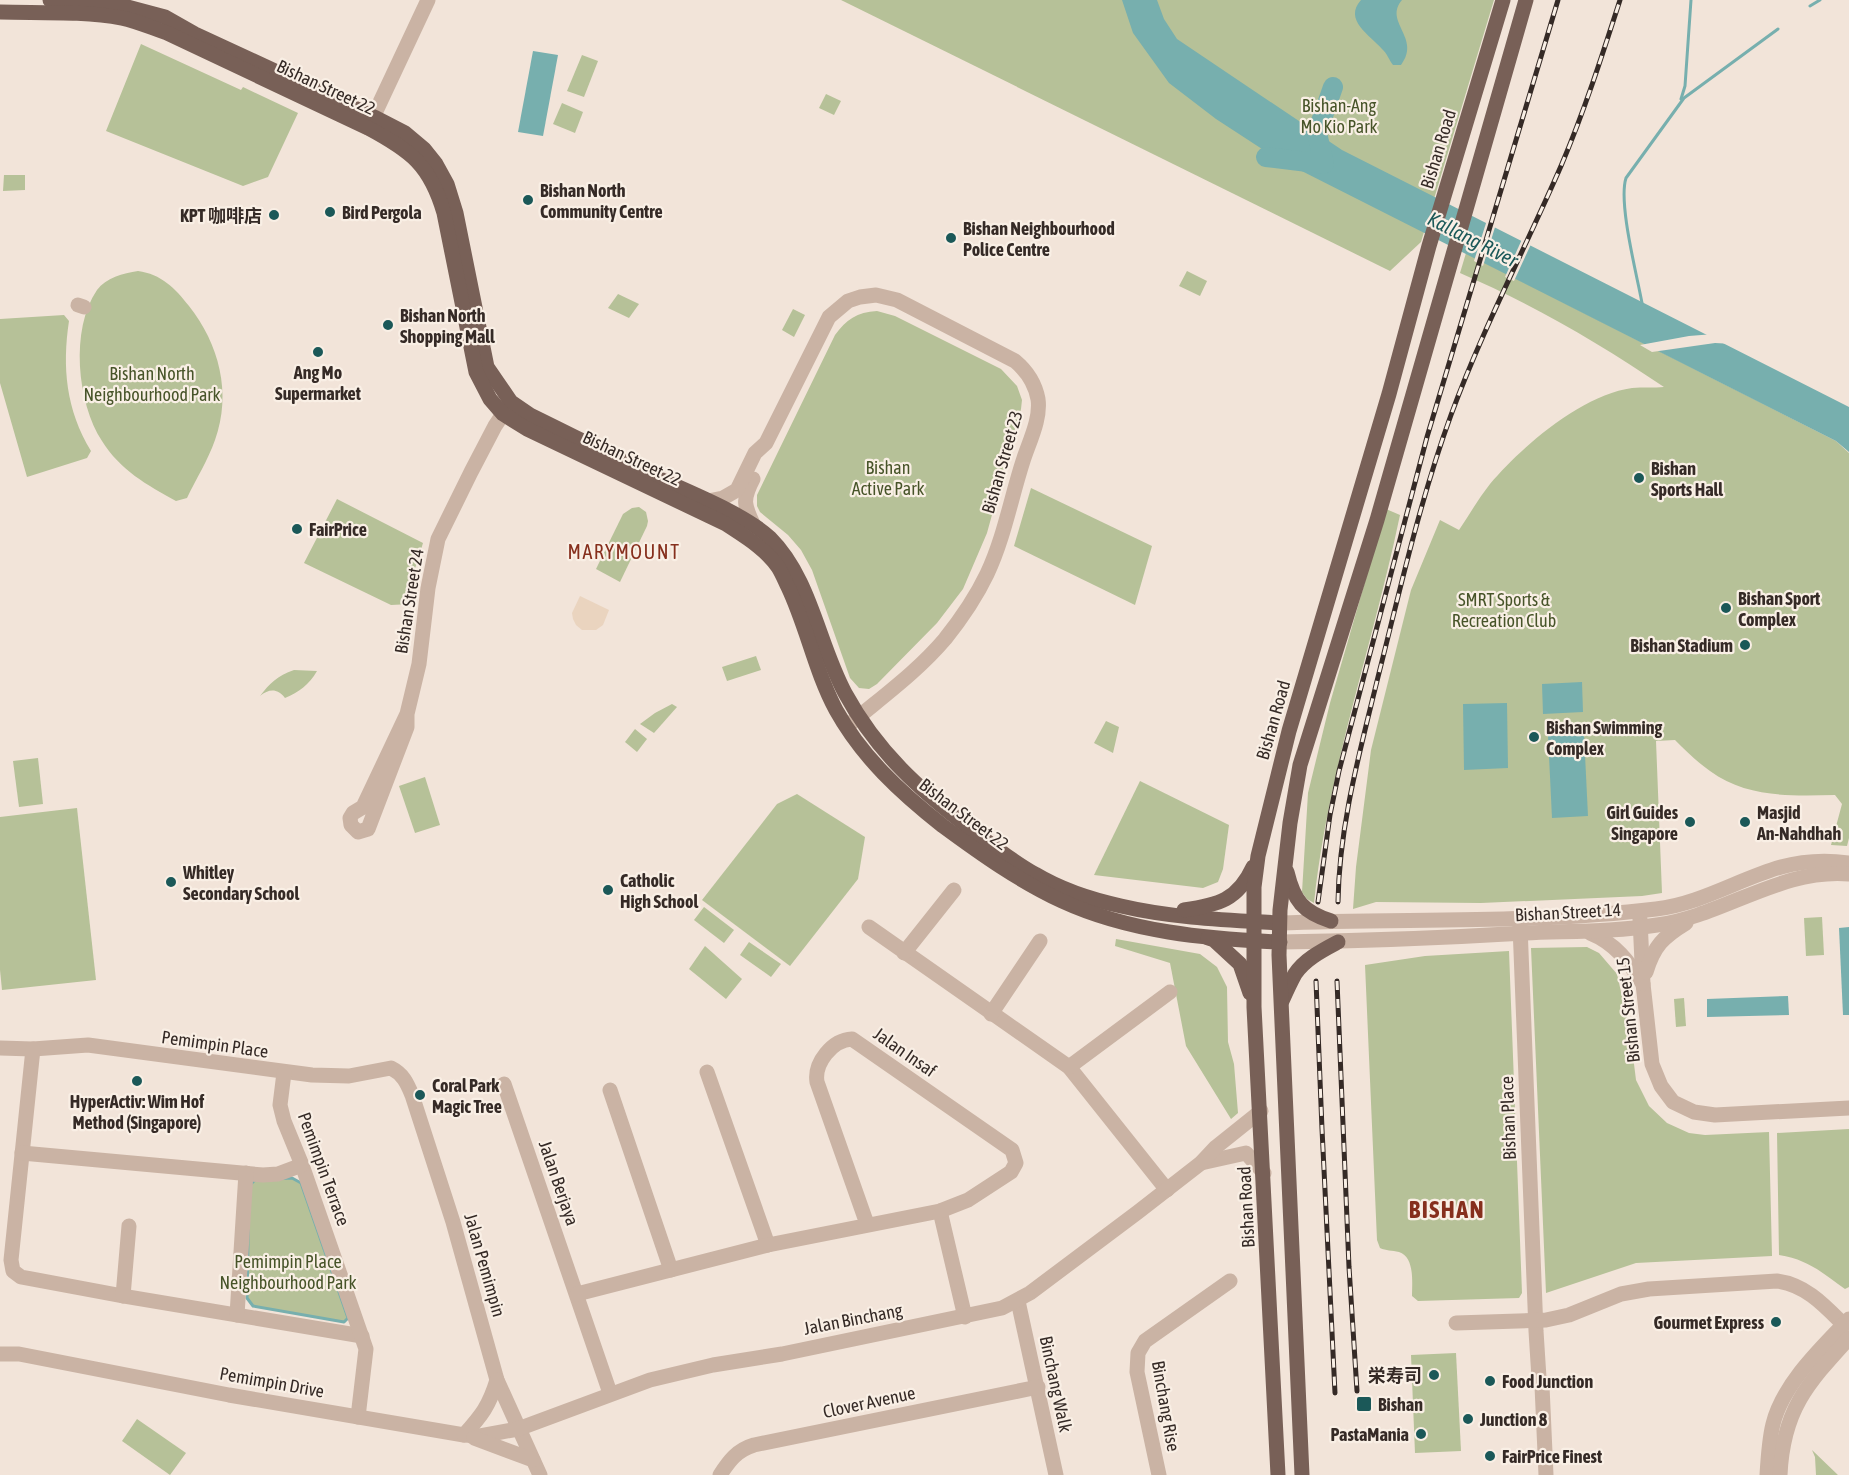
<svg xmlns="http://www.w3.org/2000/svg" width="1849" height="1475" font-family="'Asap Condensed','Noto Sans SC',sans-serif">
	<rect width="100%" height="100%" fill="#f2e4d9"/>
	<g fill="#b6c198">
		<path d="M841 0H1494L1421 242 1390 271Z"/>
		<path d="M141 44 241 90 243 87 298 113 268 177 243 186 106 131Z"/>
		<path d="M582 55 598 61 584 97 567 91Z"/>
		<path d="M826 94 841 101 834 115 819 108Z"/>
		<path d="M562 103 583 112 575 133 553 124Z"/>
		<path d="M4 175H25V190L3 191Z"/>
		<path d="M1466 253 1836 441 1849 453V838L1847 846 1831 845 1842 804 1835 795C1791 796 1747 798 1710 771 1697 762 1686 751 1675 740L1656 741 1662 893 1642 896 1481 903 1376 902 1353 909 1356 867 1371 750 1411 590 1440 520 1459 530C1469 515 1479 498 1490 484 1522 446 1582 395 1632 388 1643 387 1654 388 1664 387 1599 343 1532 304 1460 273Z"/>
		<path d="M138 271C161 274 175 288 189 306 219 344 232 393 215 440 208 460 196 479 187 498L176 501C147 485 120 470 102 441 77 403 70 329 97 290 106 278 123 273 138 271Z"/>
		<path d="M1187 271 1207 281 1200 296 1179 286Z"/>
		<path d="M618 294 639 304 629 318 608 308Z"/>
		<path d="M793 309 805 315 794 337 782 330Z"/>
		<path d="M877 311 895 316 1001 369 1017 386 1022 400 1021 409 987 533 963 589 937 623 877 684 869 689 859 688 850 678 812 570 801 550 788 535 760 512 757 506V495L835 335C846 320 857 312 877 311Z"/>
		<path d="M64 315 69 321C62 367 66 410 91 451L87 458 27 477 0 383V319Z"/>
		<path d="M1031 488 1152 546 1135 605 1014 546Z"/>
		<path d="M337 499 423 543 414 572 411 604 391 605 304 563Z"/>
		<path d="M639 507 646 512 648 521 647 526 620 582 596 569 623 514 632 508Z"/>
		<path d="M1386 509 1400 515C1373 645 1328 770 1314 903L1307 899 1302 892 1308 793 1330 703Z"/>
		<path d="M756 656 761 670 727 681 722 667Z"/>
		<path d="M294 670 317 671C309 685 299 692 285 698 277 688 269 689 260 696 270 683 277 676 294 670Z"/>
		<path d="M672 704 677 707 654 733 640 724 655 713Z"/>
		<path d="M1106 721 1119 727 1113 753 1094 743Z"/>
		<path d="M635 729 647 739 637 752 625 742Z"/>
		<path d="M38 758 43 804 19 807 13 761Z"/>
		<path d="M425 777 440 825 415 833 399 786Z"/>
		<path d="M1140 781 1229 825 1223 869 1218 882 1203 888 1094 875Z"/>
		<path d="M797 794 865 837 858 879 790 966 702 900 777 804Z"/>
		<path d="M77 808 96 980 2 990 0 970V817Z"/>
		<path d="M704 907 734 930 724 943 694 920Z"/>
		<path d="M1822 917 1824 955 1806 956 1804 918Z"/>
		<path d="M1116 939 1200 954 1217 967 1227 987 1228 1042 1234 1064 1238 1113 1231 1119 1186 1046 1170 963 1115 946Z"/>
		<path d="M749 942 781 964 771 977 740 955Z"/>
		<path d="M705 946 742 979 726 999 689 969Z"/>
		<path d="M1587 947 1599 953 1617 974 1630 1032 1636 1080 1649 1106 1667 1123 1689 1133 1705 1135 1769 1132 1772 1256 1636 1263 1546 1293 1531 948Z"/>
		<path d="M1509 951 1522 1293 1519 1298 1418 1301 1412 1296C1412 1283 1415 1257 1399 1252 1392 1250 1386 1251 1380 1248L1377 1240 1365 965 1425 956Z"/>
		<path d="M1684 998 1686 1026 1676 1027 1674 999Z"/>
		<path d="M1849 1129V1287L1845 1289C1821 1272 1809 1260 1779 1255L1777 1133Z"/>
		<path d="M292 1178 301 1183 348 1318 344 1322 253 1306 247 1298 249 1186 255 1180Z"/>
		<path d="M1456 1353 1461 1451 1415 1453 1411 1355Z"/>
		<path d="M137 1419 186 1453 170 1475 122 1441Z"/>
		<path d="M1812 1450 1838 1475H1816L1815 1457Z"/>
	</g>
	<path fill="#ead4bf" d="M580 596 609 610 603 625 596 630H582L576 625 573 619 572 613Z"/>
	<g fill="#77afae">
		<path d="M1122 0H1157L1164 19 1177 39 1342 150 1849 407V452L1836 441 1276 158 1216 119 1169 83 1133 33Z"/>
		<path d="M1361 0H1402C1383 22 1422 38 1401 65H1393C1389 60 1387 53 1382 49 1370 35 1343 20 1361 0Z"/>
		<path d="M533 51 558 55 543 136 518 132Z"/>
		<path d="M1582 682 1583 712 1543 714 1542 684Z"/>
		<path d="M1507 703 1508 768 1464 770 1463 704Z"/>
		<path d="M1584 734 1588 816 1552 818 1548 735Z"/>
		<path d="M1849 927V1015H1843L1839 928Z"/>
		<path d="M1788 996 1789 1015 1707 1017V999Z"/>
	</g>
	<g fill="#f2e4d9">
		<path d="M1487 220 1496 224 1483 266 1474 261Z"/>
		<path d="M1523 237 1532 242 1514 281 1505 277Z"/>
		<path d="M1714 334 1734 344 1715 343 1652 352 1640 345 1689 336Z"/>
	</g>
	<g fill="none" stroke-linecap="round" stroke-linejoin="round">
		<g stroke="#77afae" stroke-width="3">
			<path d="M1810 6 1820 0"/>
			<path d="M1681 99 1685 86 1691 0"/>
			<path d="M1642 303C1637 275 1618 203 1626 178L1684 98 1778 29"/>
			<path d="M292 1178 301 1183 348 1318 344 1322 253 1306 247 1298 249 1186 255 1180Z"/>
		</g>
		<path stroke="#77afae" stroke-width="20" d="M1266 157 1324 164 1317 133 1333 87"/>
		<g stroke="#cab3a4" stroke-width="15">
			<path d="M368 128 428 0"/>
			<path d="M78 305 84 307"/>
			<path d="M753 479C742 500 744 505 754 526"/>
			<path d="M708 501 723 498 737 490 755 453 766 443 829 317 848 301 860 297 876 295 897 300 1015 361C1027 371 1035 383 1038 399 1041 419 1029 442 1023 461 1011 498 1004 538 987 574 976 597 961 619 945 639 917 672 882 697 850 724"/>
			<path d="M407 714 363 807 353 813 350 818 351 825 358 832 368 829 407 727V714L419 664 428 588 438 539 471 472 495 426 509 405"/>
			<path d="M1640 919 1643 984 1652 1064 1661 1086 1673 1102 1694 1112 1715 1115 1849 1108"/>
			<path d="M1279 923C1405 918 1531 924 1656 909 1700 904 1739 879 1781 867 1803 861 1827 860 1849 863"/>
			<path d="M1520 926 1536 1331 1539 1378 1542 1386 1546 1475"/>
			<path d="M869 927 1069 1067 1167 1190"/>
			<path d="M1590 933C1615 943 1629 962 1643 984"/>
			<path d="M1280 942C1362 941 1443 938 1525 933 1569 931 1614 932 1657 925 1723 916 1781 868 1849 874"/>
			<path d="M904 953 954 890"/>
			<path d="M1646 972C1654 946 1663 937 1686 923"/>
			<path d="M991 1014 1040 941"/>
			<path d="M0 1048 33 1049 88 1045 312 1075 349 1076 391 1068C403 1074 407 1083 412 1095L453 1222 497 1380 540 1475"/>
			<path d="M33 1049 11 1260 13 1271 21 1277 123 1296 362 1336"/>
			<path d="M1069 1067 1170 992"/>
			<path d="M707 1072 768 1245"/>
			<path d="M284 1073 280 1105 284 1121 302 1165 366 1349 358 1417"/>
			<path d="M504 1084 610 1393"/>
			<path d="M610 1090 671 1270"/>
			<path d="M22 1153 263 1175 278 1174 302 1165"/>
			<path d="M1201 1163 1246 1153 1264 1173"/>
			<path d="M940 1211 965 1317"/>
			<path d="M577 1294 768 1245 940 1211 968 1200 1011 1172 1016 1163 1012 1150 852 1039C832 1040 814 1063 817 1082L867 1224"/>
			<path d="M123 1296 129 1226"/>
			<path d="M1018 1301 1056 1475"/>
			<path d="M237 1315 246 1173"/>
			<path d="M1456 1323 1546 1320 1569 1315 1621 1294 1649 1289 1777 1281C1806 1285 1824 1305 1844 1325"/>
			<path d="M0 1354H19L229 1395 464 1435 480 1436 518 1429 650 1380 713 1365 782 1354 1002 1308 1030 1293 1138 1212 1201 1163 1216 1147 1261 1111"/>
			<path d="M464 1435C482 1415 489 1406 497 1380"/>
			<path d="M474 1438 533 1460"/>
			<path d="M720 1475C729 1461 737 1450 754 1445L1038 1387"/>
			<path d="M1159 1475 1137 1372 1138 1353 1145 1341 1230 1281"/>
			<path d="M1767 1475C1768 1458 1769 1440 1773 1424 1783 1384 1821 1348 1849 1319"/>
			<path d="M1780 1475C1783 1410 1807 1384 1849 1338"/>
		</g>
		<g stroke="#786057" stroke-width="15">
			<path d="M50 0 120 5 165 17 195 34 374 117 405 133 424 149 436 164 447 184 456 213 487 367 511 402 530 415C573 436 616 458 660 479 691 493 746 515 770 538 811 579 818 643 845 693 877 752 920 790 972 830 992 845 1013 862 1035 874 1060 889 1093 900 1121 906 1172 918 1227 920 1279 923"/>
			<path d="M0 12C40 13 84 11 122 18 137 21 152 28 167 33L368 128C411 151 430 165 444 213L476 372 490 399 503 414 527 429 726 524C744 536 765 548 778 567 782 573 785 581 788 587 807 627 815 671 836 710 862 757 901 793 943 826 981 854 1019 881 1062 901 1129 932 1207 939 1280 942"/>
			<path d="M1287 872C1294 901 1303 912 1331 921"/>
			<path d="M1184 910C1218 905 1238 900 1253 867"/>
			<path d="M1208 938 1214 940 1240 964 1250 993"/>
			<path d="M1282 1001C1286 992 1290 983 1295 974 1305 959 1323 950 1338 942"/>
			<path d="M1278 1475 1254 1007V887L1258 856 1289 731 1389 394 1429 246 1503 0"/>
			<path d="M1302 1475 1279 955 1280 910 1290 823 1300 765 1377 520 1526 0"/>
		</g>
		<defs>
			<g id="rail">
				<path d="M1318 902 1330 815 1339 771 1427 437 1558 0"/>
				<path d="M1338 902C1339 826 1360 751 1378 677 1400 590 1420 500 1451 415 1482 330 1525 249 1561 166 1584 112 1602 56 1620 0"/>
				<path d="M1316 981 1322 1129 1335 1393"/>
				<path d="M1337 981 1349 1267 1357 1391"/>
			</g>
		</defs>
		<use href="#rail" stroke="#352a26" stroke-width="5"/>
		<use href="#rail" stroke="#f9efe5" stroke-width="3" stroke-dasharray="9" stroke-linecap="butt"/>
	</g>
	<g fill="#1b5858" stroke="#f9efe5" stroke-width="2">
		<circle cx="528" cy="200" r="6"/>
		<circle cx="330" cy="212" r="6"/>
		<circle cx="274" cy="215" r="6"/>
		<circle cx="951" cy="238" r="6"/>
		<circle cx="388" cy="325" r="6"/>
		<circle cx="318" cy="352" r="6"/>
		<circle cx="1639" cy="478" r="6"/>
		<circle cx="297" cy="529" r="6"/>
		<circle cx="1726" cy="608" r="6"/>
		<circle cx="1745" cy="645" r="6"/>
		<circle cx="1534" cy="737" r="6"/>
		<circle cx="1690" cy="822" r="6"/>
		<circle cx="1745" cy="822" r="6"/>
		<circle cx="171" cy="882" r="6"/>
		<circle cx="608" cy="890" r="6"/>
		<circle cx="137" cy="1081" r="6"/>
		<circle cx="420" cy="1095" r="6"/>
		<circle cx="1776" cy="1322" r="6"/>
		<circle cx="1434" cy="1375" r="6"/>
		<circle cx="1490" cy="1381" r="6"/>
		<rect x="1356" y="1396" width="16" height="16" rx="3"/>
		<circle cx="1468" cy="1419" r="6"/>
		<circle cx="1421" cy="1434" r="6"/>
		<circle cx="1490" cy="1456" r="6"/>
	</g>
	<g text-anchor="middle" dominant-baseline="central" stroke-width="4.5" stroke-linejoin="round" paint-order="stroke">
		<g font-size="18" fill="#352a26" stroke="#f9efe5">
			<text transform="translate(326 87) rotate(25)">Bishan Street 22</text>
			<text transform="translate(1438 149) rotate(-73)">Bishan Road</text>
			<text transform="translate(632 458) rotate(25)">Bishan Street 22</text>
			<text transform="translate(1002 462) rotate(-74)">Bishan Street 23</text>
			<text transform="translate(409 601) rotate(-81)">Bishan Street 24</text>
			<text transform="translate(1273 720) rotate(-74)">Bishan Road</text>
			<text transform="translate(964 814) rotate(37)">Bishan Street 22</text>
			<text transform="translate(1568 912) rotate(-3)">Bishan Street 14</text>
			<text transform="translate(1628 1010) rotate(-96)">Bishan Street 15</text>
			<text transform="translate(215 1044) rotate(8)">Pemimpin Place</text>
			<text transform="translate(905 1052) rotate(35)">Jalan Insaf</text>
			<text transform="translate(1508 1118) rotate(-92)">Bishan Place</text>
			<text transform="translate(324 1169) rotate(70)">Pemimpin Terrace</text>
			<text transform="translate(559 1183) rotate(71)">Jalan Berjaya</text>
			<text transform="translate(1246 1207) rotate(-93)">Bishan Road</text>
			<text transform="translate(485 1265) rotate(74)">Jalan Pemimpin</text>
			<text transform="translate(853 1319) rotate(-11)">Jalan Binchang</text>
			<text transform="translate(272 1382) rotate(10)">Pemimpin Drive</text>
			<text transform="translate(1056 1384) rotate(78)">Binchang Walk</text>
			<text transform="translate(869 1402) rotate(-12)">Clover Avenue</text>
			<text transform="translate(1166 1406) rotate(80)">Binchang Rise</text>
		</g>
		<g font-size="18" fill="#475429" stroke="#f9efe5">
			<text x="1339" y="105">Bishan-Ang<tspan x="1339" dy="21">Mo Kio Park</tspan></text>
			<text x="152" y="373">Bishan North<tspan x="152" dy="21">Neighbourhood Park</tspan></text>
			<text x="888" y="467">Bishan<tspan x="888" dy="21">Active Park</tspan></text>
			<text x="1504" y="599">SMRT Sports &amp;<tspan x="1504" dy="21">Recreation Club</tspan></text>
			<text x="288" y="1261">Pemimpin Place<tspan x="288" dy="21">Neighbourhood Park</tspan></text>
		</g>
		<g font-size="18" font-weight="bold" fill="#352a26" stroke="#f9efe5" text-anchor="start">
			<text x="540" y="190">Bishan North<tspan x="540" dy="21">Community Centre</tspan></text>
			<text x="342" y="212">Bird Pergola</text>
			<text x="262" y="215" text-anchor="end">KPT 咖啡店</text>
			<text x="963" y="228">Bishan Neighbourhood<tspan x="963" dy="21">Police Centre</tspan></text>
			<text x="400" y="315">Bishan North<tspan x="400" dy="21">Shopping Mall</tspan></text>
			<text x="318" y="372" text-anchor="middle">Ang Mo<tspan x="318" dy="21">Supermarket</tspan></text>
			<text x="1651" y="468">Bishan<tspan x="1651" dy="21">Sports Hall</tspan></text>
			<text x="309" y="529">FairPrice</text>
			<text x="1738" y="598">Bishan Sport<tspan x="1738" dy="21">Complex</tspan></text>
			<text x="1733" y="645" text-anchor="end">Bishan Stadium</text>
			<text x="1546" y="727">Bishan Swimming<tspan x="1546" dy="21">Complex</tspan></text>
			<text x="1678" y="812" text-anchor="end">Girl Guides<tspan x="1678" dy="21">Singapore</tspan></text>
			<text x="1757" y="812">Masjid<tspan x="1757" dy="21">An-Nahdhah</tspan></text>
			<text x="183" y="872">Whitley<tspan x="183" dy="21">Secondary School</tspan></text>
			<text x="620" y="880">Catholic<tspan x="620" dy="21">High School</tspan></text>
			<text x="432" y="1085">Coral Park<tspan x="432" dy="21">Magic Tree</tspan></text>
			<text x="137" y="1101" text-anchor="middle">HyperActiv: Wim Hof<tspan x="137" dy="21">Method (Singapore)</tspan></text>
			<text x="1764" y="1322" text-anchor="end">Gourmet Express</text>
			<text x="1422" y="1375" text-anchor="end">栄寿司</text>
			<text x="1502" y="1381">Food Junction</text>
			<text x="1378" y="1404">Bishan</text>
			<text x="1480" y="1419">Junction 8</text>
			<text x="1409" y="1434" text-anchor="end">PastaMania</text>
			<text x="1502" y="1456">FairPrice Finest</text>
		</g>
		<g font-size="20" font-style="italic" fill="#1b5858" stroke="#f9efe5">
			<text transform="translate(1473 239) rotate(27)">Kallang River</text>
		</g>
		<g font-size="20" letter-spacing="1.5" fill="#862f1d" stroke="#f9efe5">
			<text x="624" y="551">MARYMOUNT</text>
		</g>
		<g font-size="24" font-weight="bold" letter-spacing="1.5" fill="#862f1d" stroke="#f9efe5">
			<text x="1447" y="1209">BISHAN</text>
		</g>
	</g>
</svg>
